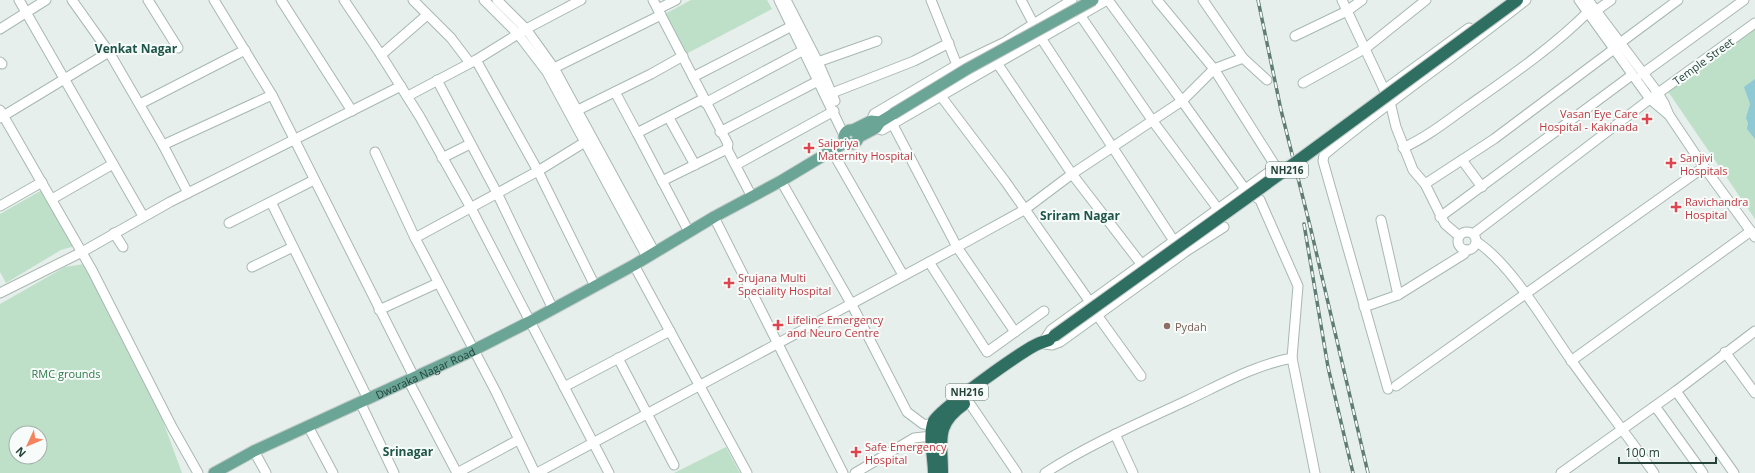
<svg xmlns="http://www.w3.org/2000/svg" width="1755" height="473" font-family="'Open Sans',sans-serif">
	<rect width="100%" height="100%" fill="#e6efeb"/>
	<g fill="#bfe0c8" fill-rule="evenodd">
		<path d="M691 0H767L772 9 684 55 663 15Z"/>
		<path d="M1755 28V219L1665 87Z"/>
		<path d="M42 190 75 246 61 250 6 283 0 272V214Z"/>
		<path d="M84 264 161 416 182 473H0V304L65 267ZM16 433H40V457H16Z"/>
		<path d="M726 447 740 473H674Z"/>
	</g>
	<path fill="#8ec9d4" d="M1755 79V139L1747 129 1748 123 1746 118 1750 104 1744 87Z"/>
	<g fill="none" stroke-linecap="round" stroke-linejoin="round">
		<defs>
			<g id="minor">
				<path d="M19 0 143 216"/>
				<path d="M148 0 178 48"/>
				<path d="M214 0 272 95 414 377"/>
				<path d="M281 0 352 111"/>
				<path d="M344 0 381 55"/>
				<path d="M413 0 451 38 470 63"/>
				<path d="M484 0 518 34 547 72 647 257"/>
				<path d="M497 0 526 29 554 68 655 253"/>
				<path d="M653 0 728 144 727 149 752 197"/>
				<path d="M779 0 844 135"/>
				<path d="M786 0 818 62 835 101"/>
				<path d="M931 0 957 65"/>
				<path d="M1021 0 1041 38 1174 241"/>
				<path d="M1108 0 1182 101 1214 69 1243 58"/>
				<path d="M1203 0 1243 58 1267 80"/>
				<path d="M1342 0 1390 102 1396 127 1413 170 1425 184 1445 224 1459 236"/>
				<path d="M1579 0 1650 99 1669 115"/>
				<path d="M1588 0 1658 93 1664 103 1669 115 1704 167 1755 237"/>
				<path d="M658 9 676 0"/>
				<path d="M1597 10 1611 0"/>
				<path d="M427 15 381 55 420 117 471 208 609 473"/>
				<path d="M1080 15 1152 120 1218 209"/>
				<path d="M0 29 46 0"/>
				<path d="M1295 36 1347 11 1362 0"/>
				<path d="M1620 43 1678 0"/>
				<path d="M109 52 163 145 272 95"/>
				<path d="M476 60 538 171 595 286"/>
				<path d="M0 62 2 64"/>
				<path d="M997 63 1072 174 1142 265"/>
				<path d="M812 64 877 41"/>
				<path d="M554 68 661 15"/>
				<path d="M1642 74 1744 0"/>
				<path d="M693 77 792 26"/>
				<path d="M437 80 497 193 553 309"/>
				<path d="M1303 83 1366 48 1426 0"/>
				<path d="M1384 90 1469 28"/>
				<path d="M615 92 637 133"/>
				<path d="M827 95 914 61 949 43"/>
				<path d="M940 95 1005 181 1090 302"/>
				<path d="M408 96 476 60 526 29 581 0"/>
				<path d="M705 103 804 50"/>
				<path d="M140 104 245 50"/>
				<path d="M0 110 92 270 172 427 198 473"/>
				<path d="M578 110 651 74 683 56"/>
				<path d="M0 118 109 52 72 0"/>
				<path d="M669 118 695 165"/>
				<path d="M871 121 874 114 957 65 1005 42 1072 0"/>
				<path d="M876 128 882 130 1107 0"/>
				<path d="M720 132 818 81"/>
				<path d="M163 145 188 193"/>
				<path d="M1403 148C1427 137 1447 121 1468 106 1509 77 1552 48 1588 12"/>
				<path d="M832 151 903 275"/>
				<path d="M375 152 415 238 538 171 585 142"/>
				<path d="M442 158 470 144"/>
				<path d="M1462 160 1482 187"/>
				<path d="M736 165 834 111"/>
				<path d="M662 181 727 149"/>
				<path d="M781 181 852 305 907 412 923 424 938 425"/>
				<path d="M1425 184 1494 139 1614 49"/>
				<path d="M52 199 113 164"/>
				<path d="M271 202 368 399"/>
				<path d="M0 206 42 182"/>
				<path d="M714 217 843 473"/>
				<path d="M1440 217 1632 75"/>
				<path d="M1381 220 1398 295"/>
				<path d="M229 223 314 180"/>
				<circle cx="1467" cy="241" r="9"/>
				<path d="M689 232 637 133 703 99"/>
				<path d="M114 233 123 247"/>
				<path d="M1473 234 1650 99 1755 23"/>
				<path d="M415 238 496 392 535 473"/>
				<path d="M1477 242C1512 265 1546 325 1571 360 1598 398 1627 435 1654 473"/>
				<path d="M929 262 987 352 1044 311"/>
				<path d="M634 265 747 473"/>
				<path d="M252 267 293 247"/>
				<path d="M0 293 82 252 170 202 401 86"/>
				<path d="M1364 307 1398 295 1464 254 1466 250"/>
				<path d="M379 310 438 283"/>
				<path d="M1097 315 1141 376"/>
				<path d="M1015 332 957 247 1024 210 1072 174 1182 101 1245 189 1260 200 1298 286 1292 358 1315 473"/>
				<path d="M1043 342 1051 330 1276 167 1214 69 1157 0"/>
				<path d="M1045 344 1052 345 1060 342 1185 252 1224 227"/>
				<path d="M1725 352 1755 393"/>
				<path d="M618 358 674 465"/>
				<path d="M1571 361 1751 231"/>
				<path d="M408 380 457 473"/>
				<path d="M1396 386 1704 167"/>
				<path d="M564 387 670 331"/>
				<path d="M1388 389 1323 161 1324 155C1389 101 1460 53 1526 0"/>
				<path d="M1676 391 1734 473"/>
				<path d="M968 401 1017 473"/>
				<path d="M360 402 394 473"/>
				<path d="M1655 406 1703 473"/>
				<path d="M309 428 333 473"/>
				<path d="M1115 434 1133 473"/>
				<path d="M254 451 266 473"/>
				<path d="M457 473 518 440"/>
				<path d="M537 473 957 247 892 123"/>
				<path d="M855 473 914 438 932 436"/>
				<path d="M1045 473C1090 444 1139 423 1188 400 1222 384 1255 365 1292 358"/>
				<path d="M1561 473 1676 391 1755 331"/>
			</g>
			<g id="major">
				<circle cx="851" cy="137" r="7"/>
				<path d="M853 130 871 121 880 122"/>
				<path d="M859 137 876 128 880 122 893 114"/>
				<path id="s1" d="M214 473 254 451 474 350 529 322 634 265 714 217 781 181 846 142"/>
			</g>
			<g id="highway">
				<path d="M934 473C934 457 928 436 934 421 939 410 1026 348 1040 343 1043 342 1046 341 1049 340"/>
				<path d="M942 473C942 441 934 425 964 404"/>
			</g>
		</defs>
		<use href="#minor" stroke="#a8b8b2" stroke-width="11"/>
		<use href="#major" stroke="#c2cac8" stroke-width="13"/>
		<use href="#highway" stroke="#c2cac8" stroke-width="14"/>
		<use href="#minor" stroke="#fff" stroke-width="9"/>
		<use href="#major" stroke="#6aa596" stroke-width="11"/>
		<use href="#highway" stroke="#2f6f62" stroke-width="12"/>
		<defs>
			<g id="rail">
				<path d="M1258 0 1281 110 1311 230 1368 473"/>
				<path d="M1304 224 1328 367 1353 473"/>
			</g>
		</defs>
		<use href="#rail" stroke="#5f7d75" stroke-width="3.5"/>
		<use href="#rail" stroke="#f7fbf9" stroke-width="2" stroke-dasharray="6" stroke-linecap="butt"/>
		<defs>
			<path id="major-bridge" d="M893 114 967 69 1093 0"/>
			<path id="highway-bridge" d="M1054 336 1295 163 1517 0"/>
		</defs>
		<use href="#major-bridge" stroke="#c2cac8" stroke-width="13" stroke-linecap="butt"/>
		<use href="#highway-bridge" stroke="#c2cac8" stroke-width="14" stroke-linecap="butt"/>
		<use href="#major-bridge" stroke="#6aa596" stroke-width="11"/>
		<use href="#highway-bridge" stroke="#2f6f62" stroke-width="12"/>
	</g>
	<g fill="#e0444e" stroke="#f7fbf9" stroke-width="1.5">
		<path d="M1645 113h4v4h4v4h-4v4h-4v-4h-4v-4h4z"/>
		<path d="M807 142h4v4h4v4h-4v4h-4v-4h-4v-4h4z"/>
		<path d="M1669 157h4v4h4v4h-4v4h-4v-4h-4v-4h4z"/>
		<path d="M1674 201h4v4h4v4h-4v4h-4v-4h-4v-4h4z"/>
		<path d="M727 277h4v4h4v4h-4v4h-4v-4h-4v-4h4z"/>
		<path d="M776 319h4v4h4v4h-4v4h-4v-4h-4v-4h4z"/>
		<path d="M854 446h4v4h4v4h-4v4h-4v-4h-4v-4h4z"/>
	</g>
	<circle fill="#8d6e63" stroke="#f7fbf9" stroke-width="1.5" cx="1167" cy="326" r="4"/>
	<g text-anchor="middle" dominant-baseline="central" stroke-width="4" stroke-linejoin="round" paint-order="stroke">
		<g fill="#f7fbf9" stroke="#637a73" stroke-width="1">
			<rect x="1266" y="162" width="42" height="16" rx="3"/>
			<rect x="946" y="384" width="42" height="16" rx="3"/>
		</g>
		<g font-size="10" font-weight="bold" fill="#24423a">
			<text x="1287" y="170">NH216</text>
			<text x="967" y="392">NH216</text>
		</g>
		<g font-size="11" fill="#24423a" stroke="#f7fbf9">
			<text transform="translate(1703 61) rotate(-36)">Temple Street</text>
			<text stroke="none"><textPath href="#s1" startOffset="234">Dwaraka Nagar Road</textPath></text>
		</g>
		<g font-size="11" fill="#be3a42" stroke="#f7fbf9" text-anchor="start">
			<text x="1638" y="113" text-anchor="end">Vasan Eye Care<tspan x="1638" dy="13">Hospital - Kakinada</tspan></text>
			<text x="818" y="142">Saipriya<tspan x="818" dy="13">Maternity Hospital</tspan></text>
			<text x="1680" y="157">Sanjivi<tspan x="1680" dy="13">Hospitals</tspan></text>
			<text x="1685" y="201">Ravichandra<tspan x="1685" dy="13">Hospital</tspan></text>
			<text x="738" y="277">Srujana Multi<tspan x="738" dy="13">Speciality Hospital</tspan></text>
			<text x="787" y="319">Lifeline Emergency<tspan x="787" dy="13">and Neuro Centre</tspan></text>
			<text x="865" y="446">Safe Emergency<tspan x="865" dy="13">Hospital</tspan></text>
		</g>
		<g font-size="11" fill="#785e54" stroke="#f7fbf9" text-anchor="start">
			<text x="1175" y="326">Pydah</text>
		</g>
		<g font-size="11" fill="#2d7a4b" stroke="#f7fbf9">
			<text x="66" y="373">RMC grounds</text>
		</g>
		<g font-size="12" font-weight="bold" fill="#1f5548" stroke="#f7fbf9">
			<text x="136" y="48">Venkat Nagar</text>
			<text x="1080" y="215">Sriram Nagar</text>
			<text x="408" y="451">Srinagar</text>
		</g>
	</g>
	<g transform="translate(28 445) rotate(226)"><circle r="19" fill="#f7fbf9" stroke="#a3b1ad"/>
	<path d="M0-3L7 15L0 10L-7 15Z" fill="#f4845f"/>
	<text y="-6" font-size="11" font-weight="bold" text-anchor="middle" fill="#24423a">N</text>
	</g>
	<path d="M1619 457v6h97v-6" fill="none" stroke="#24423a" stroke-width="2"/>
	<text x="1625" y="457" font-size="12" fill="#24423a" stroke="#f7fbf9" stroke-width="3" paint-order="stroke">100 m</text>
</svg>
